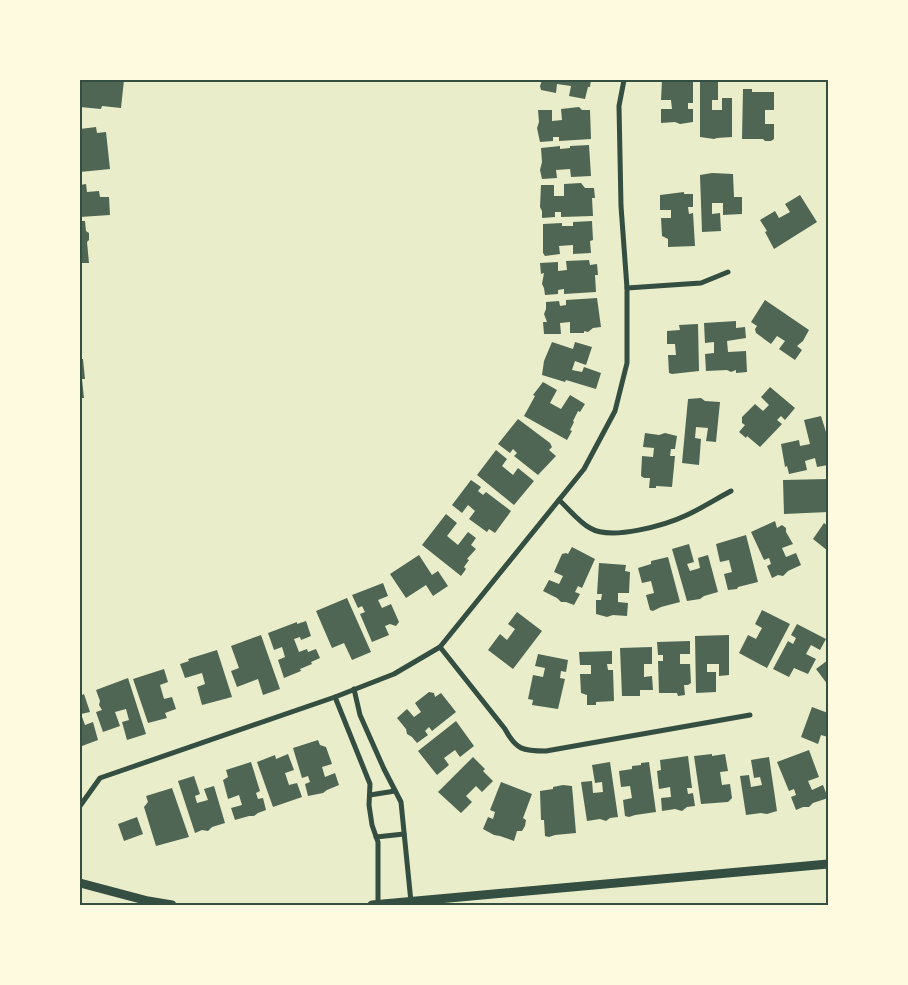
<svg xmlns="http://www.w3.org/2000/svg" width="908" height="985" font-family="Cabin,sans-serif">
	<rect width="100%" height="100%" fill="#e9edc9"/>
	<g fill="#4f6655">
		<path d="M80 80H124L121 108 102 106 101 109 80 107Z"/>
		<path d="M542 80H591L590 87H588L585 99 569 96 571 86 557 84 556 93 541 90 540 86Z"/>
		<path d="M662 80H693V103H688V109H693V122L680 124 675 122 661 123V109H672L671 100H661Z"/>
		<path d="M700 80H718V100H712V110H722V98H732V137L717 138 714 139 700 137Z"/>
		<path d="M743 89H752V92H774V110H765V124H774V139L771 141H765L763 139H742Z"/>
		<path d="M579 107 582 110H590L591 139 559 141V137H553V141L540 142 537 128 539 122 538 110H552V121L562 120 561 109Z"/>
		<path d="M96 127 97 133 106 132 110 169 80 172V129Z"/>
		<path d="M589 145 591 176 571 177 570 169 556 170 557 178 542 179 540 170 542 162 541 148 560 146V149L570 148V146Z"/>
		<path d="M712 173 733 174 734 197H742V214L723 215V203H712V214L720 213 721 231 702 232 700 175Z"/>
		<path d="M581 183 585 188H594L595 198H592L593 216 561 217V212H555V217L542 218V211L540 207 541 185H554V196H564V184Z"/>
		<path d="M86 184 87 192 99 191 100 197H109L110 215 80 217V185Z"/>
		<path d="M684 192V194H693V207H688L689 214 693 213 695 246 668 247V239L662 236 661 218H671V210H660V195Z"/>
		<path d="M800 195 817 222 774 249 765 232 767 231 760 220 775 211 779 218 790 212 785 204Z"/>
		<path d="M80 221H85L86 231 89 233V240L87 242 89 263H80Z"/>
		<path d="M592 221 593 240 590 241 591 253 573 254V245L559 246 560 254 545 256 543 253V224L562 223V226H573V222Z"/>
		<path d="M589 260 590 265 597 264 598 275H595L596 292 564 294V289L558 290V294L545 295 544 288 542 284 544 273 541 274 540 263 558 262V271L567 270 566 261Z"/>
		<path d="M597 298 601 327 593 328 588 332 584 331V333H570V322L560 323 561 334H544L543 322H547L544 314 546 309V302L559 301 560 306 566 305V300Z"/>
		<path d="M765 300 809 330 803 341 797 346 802 350 795 360 779 349 785 341 777 336 771 344 756 333 755 329 757 326 751 322Z"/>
		<path d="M736 321V328L745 327 746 338 727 341 728 352 746 351 747 372 736 373V370L731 372 727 370 706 371 705 354 714 353V342L705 343 704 323Z"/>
		<path d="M698 324 699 371 672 374 669 373 668 355H676L675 344H667V331L680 330 679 325Z"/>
		<path d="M552 342 573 349 575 342 592 347 586 365 575 361 572 370 582 372 584 367 601 373 596 389 566 380 565 382 542 375 544 361Z"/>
		<path d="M80 359H83L85 379H82L84 398H80Z"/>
		<path d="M543 382 557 390 550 403 561 409 570 395 585 404 580 412 578 411 573 421 574 422 570 430 572 431 567 440 524 416 535 396 533 395Z"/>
		<path d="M770 387 795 408 785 420 781 416 777 420 782 424 760 447 747 436 746 438 739 432 745 425 742 423V417L755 404 763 411 769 405 761 397Z"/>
		<path d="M701 398 705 401 720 402 716 442 706 441 708 428 696 427 695 438 701 439 699 465 682 463 688 399Z"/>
		<path d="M821 416 826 432 828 433V465L817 467 815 458 805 461 807 470 789 474 787 466 785 467 781 444 799 440 800 446 810 444 804 420Z"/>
		<path d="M518 419 550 443 552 447 549 450 556 456 538 475 514 456 517 453 513 449 510 453 498 444Z"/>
		<path d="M645 433 659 435 665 433 677 436 675 449H671L670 456H675L672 487 656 486V488H649L650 478H644L641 476 642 456 653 457 654 448 643 447Z"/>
		<path d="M496 450 507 459 502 466 513 475 518 468 534 481 514 505 477 475Z"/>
		<path d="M828 479V512L784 514 783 480Z"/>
		<path d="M471 480 481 487 478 491 483 495 486 492 511 511 495 533 489 529 487 532 469 519 475 511 468 505 462 513 452 505Z"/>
		<path d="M446 514 457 523 447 536 458 545 468 532 476 538 471 545 476 549 467 559 469 560 464 567 466 569 461 576 422 545Z"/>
		<path d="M775 521 777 528 782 525 786 528V532L793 544 782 548 786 557 796 553 801 565 788 571 783 576 778 575 772 578 767 566 771 564 769 558 764 560 751 532Z"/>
		<path d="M824 523 828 526V551L813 539Z"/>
		<path d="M746 535 758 582 738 587 737 589 728 590 724 574 732 572 729 560 720 562 716 544Z"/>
		<path d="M689 544 694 562 687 564 690 571 700 568 698 558 708 555 718 592 704 596 700 599 687 601 672 549Z"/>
		<path d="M572 547 595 559 582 588 578 586 575 592 580 594 574 605 566 602H561L557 598 543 591 549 580 559 584 563 576 554 572 562 554 566 553 568 554Z"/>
		<path d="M419 555 432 575 438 571 448 586 433 596 426 585 406 598 390 574Z"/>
		<path d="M668 557 680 602 661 607 653 611 650 610 646 595 654 593 651 581 642 583 638 568 651 564V561Z"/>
		<path d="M599 563 626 565 625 571 630 572 629 593H618V602L628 603 627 616 613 615 607 617 596 614V600H601L602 594H597Z"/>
		<path d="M383 583 388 596 378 600 382 608 391 604 399 622 396 626 390 624 385 626 389 635 372 642 360 614 365 612 362 606 358 608 352 595Z"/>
		<path d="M347 598 371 652 352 660 344 643 332 648 316 611Z"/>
		<path d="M762 610 790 624 767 668 739 653 748 635 756 639 762 628 755 624Z"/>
		<path d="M517 612 542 631 513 669 488 650 500 634 507 640 515 629 508 624Z"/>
		<path d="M306 621 311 636 301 640 300 637 294 639 299 652 307 649 308 652 316 649 320 658 311 662 312 664 300 669 301 671 284 678 278 660 285 657 282 647 274 650 268 633 297 622V624Z"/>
		<path d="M797 624 826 639 820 650 811 645 806 654 816 659 808 674 794 668 789 677 773 669 788 641 793 644 796 638 791 635Z"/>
		<path d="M261 635 280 689 263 695 258 679 237 687 231 671 239 668 231 646Z"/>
		<path d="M729 635V675L719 676V664H707V672H716V692L696 693 695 636Z"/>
		<path d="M690 641V654H680V664H690L691 683 688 685H684L685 695 678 696 677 693H659L658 661H663V655H658L657 642Z"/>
		<path d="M652 647V664H644V677L652 676 653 690H640V696H622L620 648Z"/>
		<path d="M217 650 232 697 202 705 197 687 205 684 202 673 185 678 180 664 189 661 188 659Z"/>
		<path d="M612 651V664H607L608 670H613L614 701 596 702V705H587V695L581 693 580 674H591V665H580L579 652Z"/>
		<path d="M538 654 568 660 566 672 561 671 560 678 565 679 558 709 532 705 533 700 528 699 533 675 543 677 545 668 535 666Z"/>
		<path d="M828 660V685L816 669Z"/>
		<path d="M164 669 168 682 160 685 164 699 172 697 176 709 165 713 167 718 148 723 133 679Z"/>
		<path d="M128 678 146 734 127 740 122 722 129 720 126 709 115 712 120 726 103 732 96 712 102 710 99 705 100 701 96 690Z"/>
		<path d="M429 692 434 693 435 697 441 693 456 712 432 731 429 727 425 731 428 735 417 743 412 737 407 734 406 729 397 718 407 709 414 717 421 712 415 703Z"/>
		<path d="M84 694 90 712 81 714 85 725 93 722 98 740 82 746 80 744V696Z"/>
		<path d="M812 707 828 713 826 722 828 723V737L821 735 818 744 801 737Z"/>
		<path d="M456 721 474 746 460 757 455 750 444 758 449 765 437 775 418 751Z"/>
		<path d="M318 740 320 745 326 747 332 764 322 767 325 777 335 773 339 785 327 790 323 793 308 796 305 784 310 782 308 776 302 778 293 748Z"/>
		<path d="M809 750 819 777 808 781 812 790 823 785 828 798 813 803 809 807H803L796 810 791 797 796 795 794 789 789 791 777 762Z"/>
		<path d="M288 754 294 770 285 773 289 785 297 783 302 797 273 807 257 762 275 755 276 759Z"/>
		<path d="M712 754V756L725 754 728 771 720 772 722 785 730 784 732 798 728 802 701 804 694 756Z"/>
		<path d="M688 756 692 788H687L688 794 693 793 695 806 687 807 682 811 675 809 662 811 661 798 671 797 670 787 659 789 657 771 661 770 660 760Z"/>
		<path d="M473 757 485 769 483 771 493 781 482 792 476 786 466 796 472 802 461 813 438 792Z"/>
		<path d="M769 757 777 811 767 814 761 813 746 815 740 776 749 775 751 787 762 785 760 777 754 778 751 760Z"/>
		<path d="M251 762 260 791 256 793 258 799 263 798 266 810 258 813 254 816H249L235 820 231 808 242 805 239 795 228 799 223 780 228 777 226 770Z"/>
		<path d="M610 762 618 817 610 818 606 821 600 819 587 821 581 782 592 781 593 793 603 792 602 782 595 783 592 765Z"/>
		<path d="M649 762 656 812 635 815 629 817 625 816 623 800 632 798 630 786 621 787 619 771 632 769V766L641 765V763Z"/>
		<path d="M194 776 200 794 195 796 197 803 208 800 204 789 214 786 225 823 212 827 208 831 202 830 195 833 178 781Z"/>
		<path d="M501 782 532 794 523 818 526 820 525 826 522 831H517L514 841 500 836 494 835 483 829 488 817 493 819 495 812 490 810Z"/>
		<path d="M563 785 572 786 576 833 555 835 549 837 545 836 544 820H541L540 791 553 789V787Z"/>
		<path d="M172 788 189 837 156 846 144 807 148 802 146 796Z"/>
		<path d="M137 817 143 834 124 841 118 824Z"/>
	</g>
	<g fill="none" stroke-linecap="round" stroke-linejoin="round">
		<g stroke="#344e41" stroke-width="5">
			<path d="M627 288 701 283 728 272"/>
			<path d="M559 500C569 509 579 522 590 528 611 541 666 525 687 515 702 508 716 499 731 491"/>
			<path d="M440 647 505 729C516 750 523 751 546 751L750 715"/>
			<path d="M354 689 360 715 384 769 401 802 411 902"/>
			<path d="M335 697 370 784 369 805 372 825 378 842V905"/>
			<path d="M370 795 395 791"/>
			<path d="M80 806 100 778 335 697 394 674 440 647 584 469 615 411 627 363V288L621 206 619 106 624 80"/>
			<path d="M376 837 404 834"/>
		</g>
		<g stroke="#344e41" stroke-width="9">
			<path d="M80 883 148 901 172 905"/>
			<path d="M372 905 828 864"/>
		</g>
	</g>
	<rect width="908" height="985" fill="none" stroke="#fefae0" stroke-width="162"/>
	<rect x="81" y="81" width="746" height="823" fill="none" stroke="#344e41" stroke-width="2"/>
</svg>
